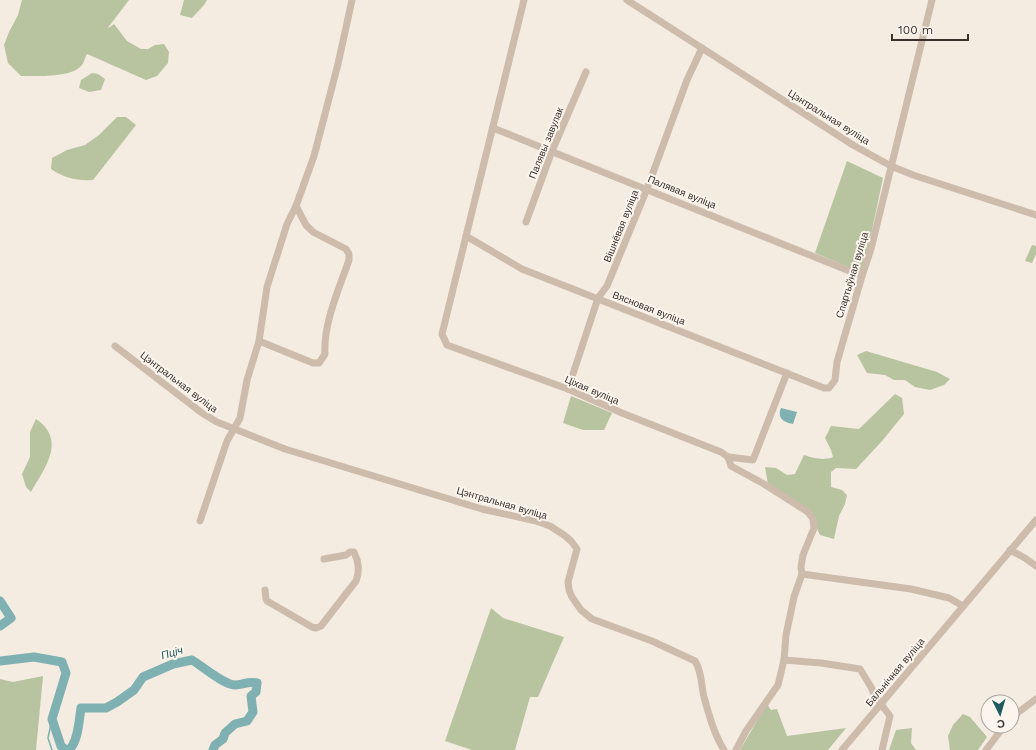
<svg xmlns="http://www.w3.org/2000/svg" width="1036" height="750" font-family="'Work Sans',sans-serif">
	<rect width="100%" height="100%" fill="#f4ebe1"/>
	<g fill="#b8c4a0">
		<path d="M22 0H129L107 29 114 24 127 41 141 49H148L155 45 164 44 169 52 168 63 157 76 146 80 87 54C85 57 84 62 82 65 72 78 36 76 21 76L8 63 4 45 9 32 18 15Z"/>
		<path d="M184 0H207L204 5 192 18 180 15Z"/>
		<path d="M92 73 98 74 105 79 101 90 89 92 79 88 81 80Z"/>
		<path d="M117 117H126L136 125 93 180C77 181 64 178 51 169L52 158 67 150 85 145 99 135Z"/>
		<path d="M847 161 883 178 868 249 860 272 815 253Z"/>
		<path d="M1032 245 1036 246V254L1032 263 1025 261Z"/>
		<path d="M866 351 937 372 950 379 944 385 930 390 915 387 905 380H894L885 375 867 373 857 355Z"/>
		<path d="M895 394 902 398 904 414 882 441 856 469 836 468 831 472V487L842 490 847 495 845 504 839 516 834 539 820 535 817 529V523L812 514 768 484 765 467 776 468 787 475 795 474 804 455C813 458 824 461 833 457L831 450 825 438 831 426 859 429Z"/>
		<path d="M571 396 612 413 604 430H583L563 423Z"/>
		<path d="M36 419C67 440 45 468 31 492L26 487 22 474 30 457V432Z"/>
		<path d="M491 608 503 618 564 637 538 697H530L515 750H472L445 741Z"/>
		<path d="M43 676 36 750H0V679L13 682Z"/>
		<path d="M767 704 771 710 777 709 787 736 846 728 828 750H740Z"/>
		<path d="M963 714 970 717 987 737 978 750H950L948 736 953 725Z"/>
		<path d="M912 728 911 743 916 750H889L896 730Z"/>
	</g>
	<path fill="#7fb0b2" d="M781 408 797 412 793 424C783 422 777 418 781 408Z"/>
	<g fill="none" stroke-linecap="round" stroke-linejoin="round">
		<path stroke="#7fb0b2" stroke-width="1.5" d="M52 750 48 738 52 719"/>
		<g stroke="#7fb0b2" stroke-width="9">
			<path d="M0 601 11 618 0 626"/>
			<path d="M0 661 34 657 62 662 66 673 52 719 61 746 66 750"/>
			<path d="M68 750C78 745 79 720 81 708H106L117 702 134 690 143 677 173 664 192 660C202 666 224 685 235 685 244 685 246 681 257 683L256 692 251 696 253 712 247 721 235 724 225 733 223 739 215 745 213 750"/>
		</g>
		<g stroke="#cdbbac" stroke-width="7">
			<path d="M524 0 442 334 447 345 568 389 622 413 721 452 728 457"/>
			<path d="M627 0 853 145 891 166 913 175 1036 215"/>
			<path d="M493 128 862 276"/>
			<path d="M526 222 552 151 586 72"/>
			<path d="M466 236 522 269 824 388H829L835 380 837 362 862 276 871 249 932 0"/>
			<path d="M259 341 313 363H319L325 354C323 324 339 289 349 260V254L346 249 313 232 306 225 296 206"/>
			<path d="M115 346 202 413 217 422 285 449 482 509 536 521 550 526 564 535 571 541 577 549 568 582 569 590 572 597 581 610 592 619 652 641 695 661C702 672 701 685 704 697 709 715 714 734 724 750"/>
			<path d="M568 389 598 298 607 286 647 189 687 80 702 48"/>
			<path d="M728 457 731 466 764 484 808 512 813 519 814 528 803 555 801 567 802 574 794 597 786 635 784 660 778 685 746 731 736 750"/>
			<path d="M728 457 753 460 787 373"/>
			<path d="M200 521 227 441 240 418 247 380 259 341 267 287 287 224 296 206 314 156 338 64 352 0"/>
			<path d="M1010 550 1025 558 1036 566"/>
			<path d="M802 574 911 589 949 598 963 606"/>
			<path d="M265 590 266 599 267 601 312 627 316 628 321 626 356 581C360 571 359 562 354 552H350L346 555 324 559"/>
			<path d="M784 660 821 663 860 669 871 687 875 696 890 716 882 750"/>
			<path d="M1012 717 1036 699"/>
			<path d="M842 750 1036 520"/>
			<path d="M986 750 1004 726"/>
		</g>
	</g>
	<g text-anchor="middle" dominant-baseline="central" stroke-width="4" stroke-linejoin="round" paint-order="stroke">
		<g font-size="10" fill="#3b302b" stroke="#fbf5ee">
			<text transform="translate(829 117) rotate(32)">Цэнтральная вуліца</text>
			<text transform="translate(546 143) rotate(-68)">Палявы завулак</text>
			<text transform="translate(682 192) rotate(22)">Палявая вуліца</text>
			<text transform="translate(621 226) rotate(-68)">Вішнёвая вуліца</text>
			<text transform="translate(852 275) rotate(-73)">Спартыўная вуліца</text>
			<text transform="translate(649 308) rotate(21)">Вясновая вуліца</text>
			<text transform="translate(179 382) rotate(37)">Цэнтральная вуліца</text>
			<text transform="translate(592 390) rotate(23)">Ціхая вуліца</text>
			<text transform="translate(502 503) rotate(16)">Цэнтральная вуліца</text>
			<text transform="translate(895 672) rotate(-50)">Бальнічная вуліца</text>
		</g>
		<g font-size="11" font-style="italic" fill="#1f5a5e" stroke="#fbf5ee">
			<text transform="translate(172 653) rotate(-17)">Пціч</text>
		</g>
	</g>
	<g transform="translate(1000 714) rotate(175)"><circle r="19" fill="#fbf5ee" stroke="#aea6a0"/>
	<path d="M0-3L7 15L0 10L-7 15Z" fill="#1f5a5e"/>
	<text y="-6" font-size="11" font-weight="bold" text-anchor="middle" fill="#3b302b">С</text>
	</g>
	<path d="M892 34v6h76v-6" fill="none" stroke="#3b302b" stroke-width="2"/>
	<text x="898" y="34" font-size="12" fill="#3b302b" stroke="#fbf5ee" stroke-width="3" paint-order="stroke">100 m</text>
</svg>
